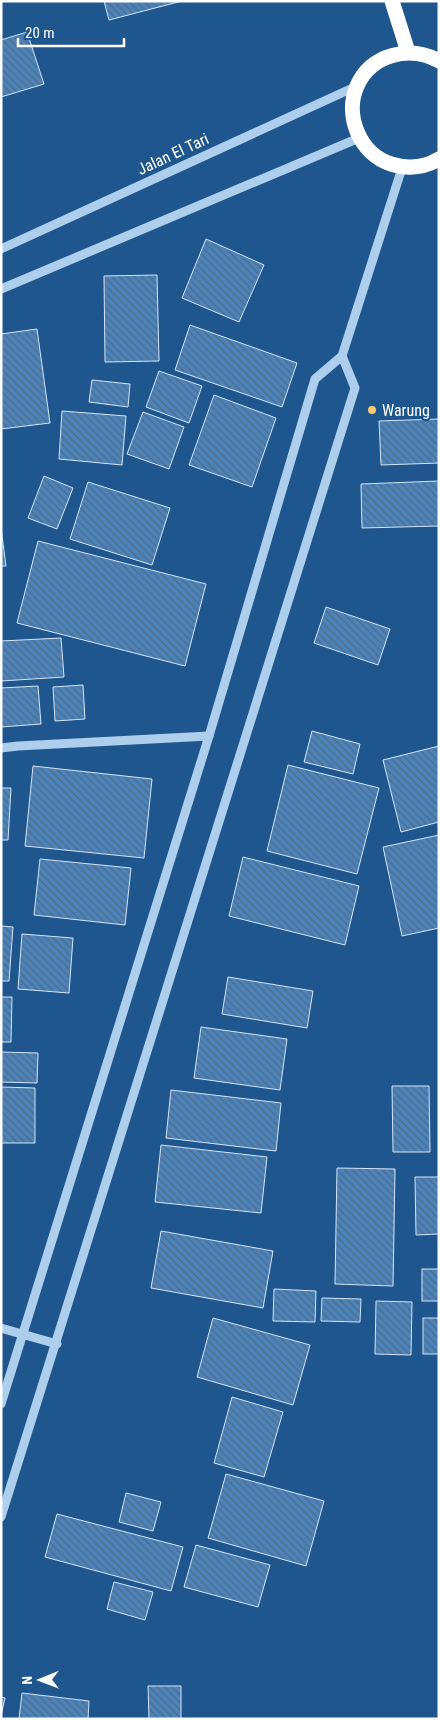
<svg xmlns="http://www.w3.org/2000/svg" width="440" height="1720" font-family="'Roboto Condensed',sans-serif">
	<defs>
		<pattern id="building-back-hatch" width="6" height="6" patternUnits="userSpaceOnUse" patternTransform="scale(1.25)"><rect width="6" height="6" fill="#4c82b7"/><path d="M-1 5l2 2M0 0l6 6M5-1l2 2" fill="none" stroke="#4c6c8c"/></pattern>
	</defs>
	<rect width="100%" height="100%" fill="#1f568e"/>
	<g fill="url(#building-back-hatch)" stroke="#d3e6f9">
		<path d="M104 1H182L109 20Z"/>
		<path d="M27 32 44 84 1 97V40Z"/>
		<path d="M206 239 264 265 239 322 182 298Z"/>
		<path d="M157 275 159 361 105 362 104 276Z"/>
		<path d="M190 325 297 363 282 407 175 370Z"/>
		<path d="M37 329 50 423 1 429V334Z"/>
		<path d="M159 371 202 386 189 423 146 407Z"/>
		<path d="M92 380 130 384 128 407 89 402Z"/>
		<path d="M214 395 276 418 252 487 189 465Z"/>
		<path d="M62 411 126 416 122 465 59 459Z"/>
		<path d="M143 412 184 427 169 469 127 454Z"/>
		<path d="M439 419V463L381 465 379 421Z"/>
		<path d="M44 476 73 488 57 529 28 518Z"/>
		<path d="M439 481V526L362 528 361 484Z"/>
		<path d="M88 482 170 508 152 565 70 539Z"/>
		<path d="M1 528 6 566H1Z"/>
		<path d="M38 541 206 584 185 666 17 623Z"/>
		<path d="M326 607 390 629 378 665 314 643Z"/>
		<path d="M61 638 64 677 1 681V641Z"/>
		<path d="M83 685 85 719 55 721 53 687Z"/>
		<path d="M38 686 41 724 1 727V688Z"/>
		<path d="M312 731 360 744 353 774 304 762Z"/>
		<path d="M439 746V822L401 832 383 760Z"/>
		<path d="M288 765 379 788 357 874 267 851Z"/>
		<path d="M33 766 152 779 144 858 25 846Z"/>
		<path d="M1 788H11L8 840H1Z"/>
		<path d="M439 835V928L402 936 383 847Z"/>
		<path d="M243 857 359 886 345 945 229 916Z"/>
		<path d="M40 859 131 868 125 925 34 915Z"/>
		<path d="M1 926 13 927 9 981H1Z"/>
		<path d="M22 934 73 938 69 993 18 989Z"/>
		<path d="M228 977 313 991 307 1028 222 1014Z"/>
		<path d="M1 997H12L11 1042H1Z"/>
		<path d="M201 1027 287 1039 280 1090 194 1078Z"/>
		<path d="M1 1052 38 1053 37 1083 1 1082Z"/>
		<path d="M392 1086H429L430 1152H393Z"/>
		<path d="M1 1087 35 1088V1143H1Z"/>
		<path d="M171 1090 281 1103 276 1151 166 1138Z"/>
		<path d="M161 1145 267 1157 261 1213 155 1202Z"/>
		<path d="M337 1168 395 1169 393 1286 335 1284Z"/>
		<path d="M415 1177H439V1234L416 1235Z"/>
		<path d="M161 1231 273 1251 263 1308 151 1288Z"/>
		<rect x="422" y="1269" width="17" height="32"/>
		<path d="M274 1289 316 1291 315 1322 273 1321Z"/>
		<path d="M322 1298 361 1299 360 1322 321 1321Z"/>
		<path d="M376 1301 412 1302 411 1355 375 1354Z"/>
		<path d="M213 1318 310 1345 293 1405 197 1377Z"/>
		<rect x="423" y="1318" width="16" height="36"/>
		<path d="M232 1397 283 1412 264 1477 214 1463Z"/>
		<path d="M226 1474 324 1501 306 1566 208 1538Z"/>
		<path d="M126 1493 161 1502 153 1531 119 1522Z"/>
		<path d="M57 1514 183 1547 171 1591 45 1557Z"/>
		<path d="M196 1545 270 1565 258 1607 184 1587Z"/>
		<path d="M114 1582 153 1592 145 1620 107 1609Z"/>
		<path d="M148 1686H181V1719H149Z"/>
		<path d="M22 1693 89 1701 88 1719H19Z"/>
		<path d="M1 1697 5 1698 1 1716Z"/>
	</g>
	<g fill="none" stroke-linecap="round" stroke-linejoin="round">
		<g stroke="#adceec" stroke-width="9">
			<path d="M1 249 357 86"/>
			<path d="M1 289 359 138"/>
			<path d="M1 748 18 746 209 736"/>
			<path d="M1 1328 57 1344"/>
			<path d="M1 1404 209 736 315 379 342 356 402 168"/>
			<path d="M1 1517 355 388 342 356"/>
		</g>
		<g stroke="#fff" stroke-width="15">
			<path d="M392 1 408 52"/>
			<path d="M439 61C410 45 371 54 357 86 344 116 360 154 391 164 407 169 424 168 439 159"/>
		</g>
	</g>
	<circle fill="#fac96e" stroke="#1f568e" stroke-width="2" cx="372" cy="410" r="5"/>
	<g text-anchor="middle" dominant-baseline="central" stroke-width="4.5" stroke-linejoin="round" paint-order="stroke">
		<g font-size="16" fill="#fff" stroke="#1f568e">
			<text transform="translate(173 154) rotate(-25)">Jalan El Tari</text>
		</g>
		<g font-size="16" fill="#fff" stroke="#1f568e" text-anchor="start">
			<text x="382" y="410">Warung</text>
		</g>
	</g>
	<rect width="440" height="1720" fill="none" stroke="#ffffff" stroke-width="5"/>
	<g transform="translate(40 1680) rotate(269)" stroke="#1f568e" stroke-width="4" paint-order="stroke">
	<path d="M0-4L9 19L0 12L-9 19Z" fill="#ffffff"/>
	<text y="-8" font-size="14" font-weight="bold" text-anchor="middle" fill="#ffffff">N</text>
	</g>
	<path d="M18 38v8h106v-8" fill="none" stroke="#ffffff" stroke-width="2.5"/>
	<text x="25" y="38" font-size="15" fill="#ffffff" stroke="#1f568e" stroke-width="4" paint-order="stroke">20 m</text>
</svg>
